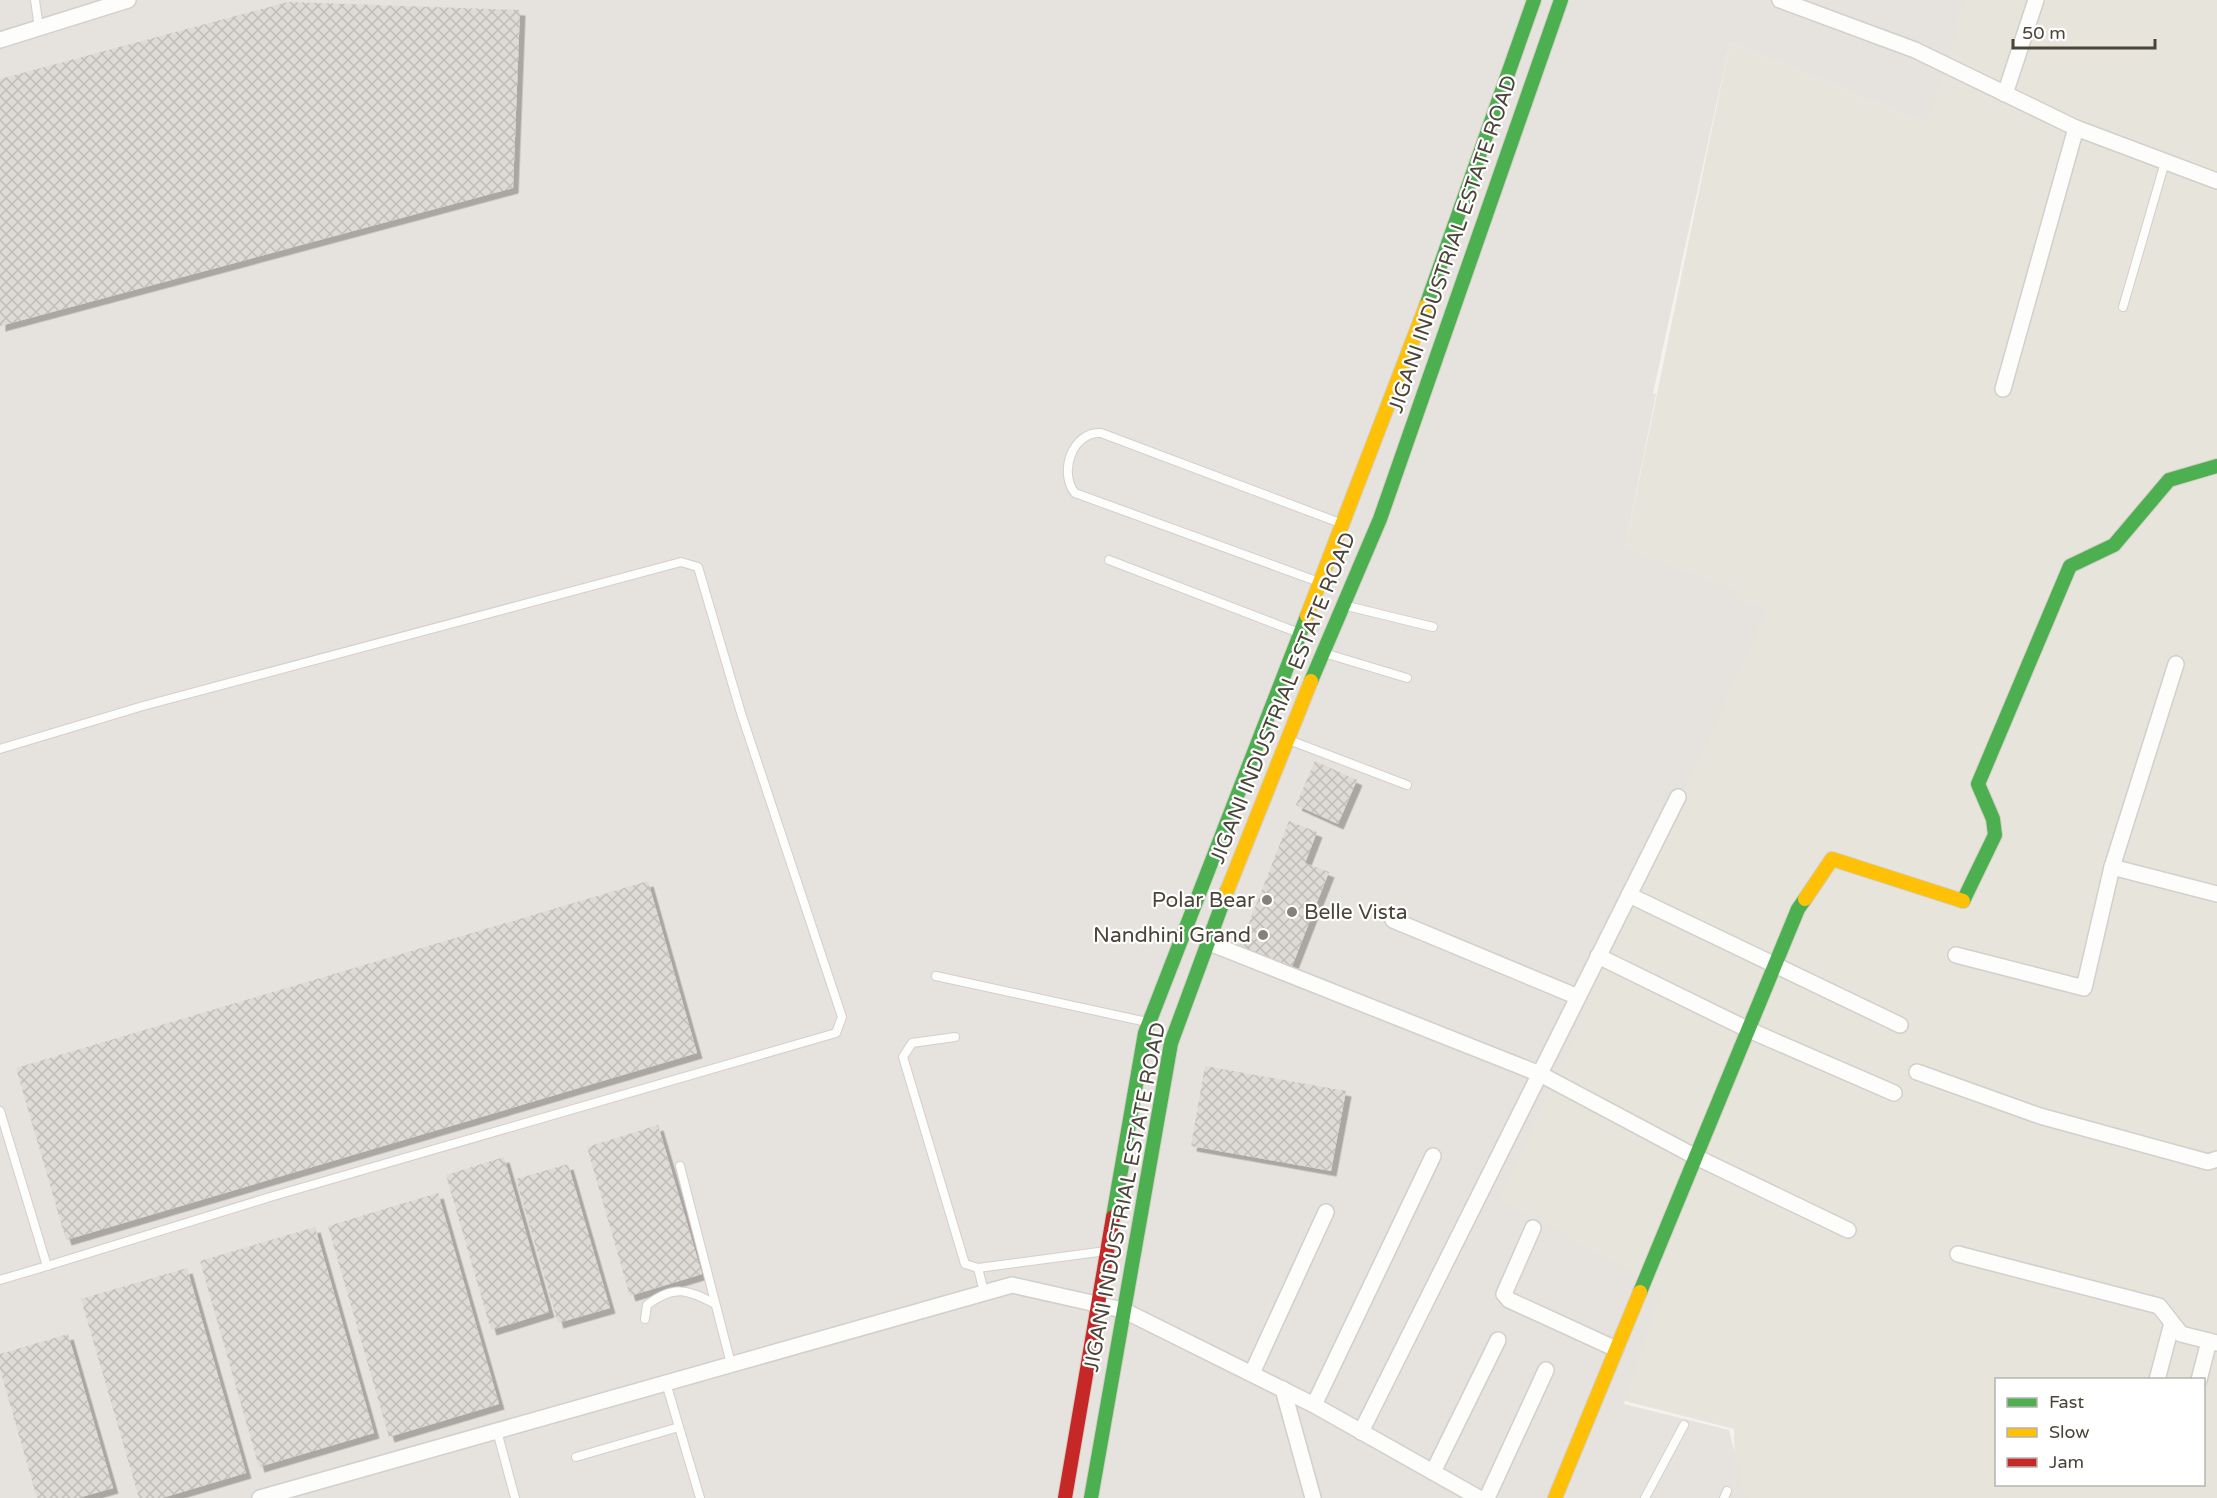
<svg xmlns="http://www.w3.org/2000/svg" width="2217" height="1498" font-family="'Varela Round',sans-serif">
	<defs>
		<pattern id="building-cross-hatch" width="8" height="8" patternUnits="userSpaceOnUse" patternTransform="scale(1.5)"><rect width="8" height="8" fill="#dedbd6"/><path d="M0 0l8 8M0 8l8-8" fill="none" stroke="#c0bdb8"/></pattern>
		<filter id="shadow"><feDropShadow dx="5.5" dy="5.5" stdDeviation="0" flood-color="#0004"/></filter>
	</defs>
	<rect width="100%" height="100%" fill="#f4f2ee"/>
	<path fill="#e7e4dc" fill-rule="evenodd" d="M1960 0H2217V1498H1735L1734 1429 1507 1371 1538 1220 1491 1194 1730 42 1927 124ZM1996 1380H2204V1484H1996Z"/>
	<path fill="#e6e2de" d="M0 0H1964L1927 124 1730 42 1653 393 1656 394 1625 548 1737 591 1735 599 1767 608 1500 1198 1662 1289 1624 1404 1729 1430 1746 1498H0Z"/>
	<g fill="url(#building-cross-hatch)" filter="url(#shadow)">
		<path d="M288 2 520 10 513 188 0 326V79Z"/>
		<path d="M1315 761 1357 780 1338 824 1296 805Z"/>
		<path d="M1289 821 1317 832 1305 863 1329 872 1291 969 1239 948Z"/>
		<path d="M648 881 697 1053 66 1240 16 1068Z"/>
		<path d="M1205 1066 1346 1091 1331 1171 1191 1146Z"/>
		<path d="M658 1125 702 1274 630 1296 587 1147Z"/>
		<path d="M504 1157 549 1312 491 1330 446 1175Z"/>
		<path d="M568 1164 610 1308 558 1323 516 1179Z"/>
		<path d="M438 1193 499 1404 389 1437 328 1226Z"/>
		<path d="M315 1227 374 1433 259 1467 200 1261Z"/>
		<path d="M187 1268 246 1473 162 1498H139L81 1299Z"/>
		<path d="M68 1334 113 1488 78 1498H37L0 1369V1354Z"/>
	</g>
	<g fill="none" stroke-linecap="round" stroke-linejoin="round">
		<defs>
			<g id="lane">
				<path d="M35 0 39 28"/>
				<path d="M2123 307 2165 162"/>
				<path d="M1109 560 1299 633"/>
				<path d="M1319 582 1075 493C1058 472 1073 431 1101 433L1340 523"/>
				<path d="M1347 606 1433 627"/>
				<path d="M1324 653 1407 678"/>
				<path d="M1289 740 1407 785"/>
				<path d="M0 749 143 706 681 562 698 567 741 713 842 1017 836 1033 270 1197 47 1266"/>
				<path d="M936 976 1147 1022"/>
				<path d="M955 1037 912 1043 903 1057 965 1264 978 1268 1106 1251"/>
				<path d="M0 1111 47 1266 0 1280"/>
				<path d="M680 1166 731 1364"/>
				<path d="M978 1268 984 1292"/>
				<path d="M645 1319 647 1305C674 1285 687 1289 715 1304"/>
				<path d="M666 1383 700 1498"/>
				<path d="M497 1431 515 1498"/>
				<path d="M576 1457 679 1427"/>
				<path d="M1645 1498 1684 1425"/>
				<path d="M1724 1498 1727 1491"/>
			</g>
			<g id="street">
				<path d="M1780 0 1915 50 2076 128 2217 181"/>
				<path d="M0 40 128 0"/>
				<path d="M2005 94 2036 0"/>
				<path d="M2003 389 2076 128"/>
				<path d="M2112 867 2176 664"/>
				<path d="M1629 895 1900 1025"/>
				<path d="M1393 920 1578 997"/>
				<path d="M1207 942 1540 1074 1696 1157 1848 1230"/>
				<path d="M1956 955 2084 988 2112 867 2217 894"/>
				<path d="M1598 956 1749 1030 1894 1093"/>
				<path d="M1917 1072 2040 1116 2208 1162 2217 1159"/>
				<path d="M1533 1228 1504 1294 1509 1300 1616 1349"/>
				<path d="M1958 1254 2159 1306 2181 1334 2217 1343"/>
				<path d="M1252 1373 1326 1212"/>
				<path d="M2157 1380 2172 1323"/>
				<path d="M2199 1380 2209 1341"/>
				<path d="M1283 1389 1313 1498"/>
				<path d="M1314 1405 1433 1156"/>
				<path d="M1361 1432 1678 797"/>
				<path d="M1433 1472 1498 1340"/>
				<path d="M260 1498 1012 1285 1123 1310 1314 1405 1479 1498"/>
				<path d="M1487 1498 1546 1370"/>
			</g>
			<g id="fast">
				<path d="M1426 306 1534 0"/>
				<path d="M1311 681 1380 519 1561 0"/>
				<path d="M1963 901 1995 835 1993 819 1978 784 2070 566 2114 545 2169 480 2217 466"/>
				<path d="M1113 1217 1145 1033 1307 616"/>
				<path d="M1640 1292 1798 909 1805 899"/>
				<path d="M1091 1498 1171 1043 1227 891"/>
			</g>
			<g id="slow">
				<path d="M1307 616 1426 306"/>
				<path d="M1227 891 1311 681"/>
				<path d="M1805 899 1832 859 1963 901"/>
				<path d="M1555 1498 1640 1292"/>
			</g>
			<path id="jam" d="M1065 1498 1113 1217"/>
		</defs>
		<use href="#lane" stroke="#d2d0cb" stroke-width="10"/>
		<use href="#street" stroke="#d2d0cb" stroke-width="18"/>
		<use href="#fast" stroke="#d3cfc5" stroke-width="16"/>
		<use href="#slow" stroke="#d3cfc5" stroke-width="16"/>
		<use href="#jam" stroke="#d3cfc5" stroke-width="16"/>
		<use href="#lane" stroke="#fdfdfc" stroke-width="8"/>
		<use href="#street" stroke="#fdfdfc" stroke-width="15"/>
		<use href="#fast" stroke="#4caf50" stroke-width="14"/>
		<use href="#slow" stroke="#ffc107" stroke-width="14"/>
		<use href="#jam" stroke="#c62828" stroke-width="14"/>
	</g>
	<g fill="#868178" stroke="#fff" stroke-width="2">
		<circle cx="1267" cy="900" r="6"/>
		<circle cx="1292" cy="912" r="6"/>
		<circle cx="1263" cy="935" r="6"/>
	</g>
	<g text-anchor="middle" dominant-baseline="central" stroke-width="4.5" stroke-linejoin="round" paint-order="stroke">
		<g font-size="21" fill="#4b4439" stroke="#fff">
			<text transform="translate(1453 244) rotate(-71)">JIGANI INDUSTRIAL ESTATE ROAD</text>
			<text transform="translate(1283 698) rotate(-68)">JIGANI INDUSTRIAL ESTATE ROAD</text>
			<text transform="translate(1125 1197) rotate(-79)">JIGANI INDUSTRIAL ESTATE ROAD</text>
		</g>
		<g font-size="21" fill="#4b4439" stroke="#fff" text-anchor="end">
			<text x="1255" y="900">Polar Bear</text>
			<text x="1304" y="912" text-anchor="start">Belle Vista</text>
			<text x="1251" y="935">Nandhini Grand</text>
		</g>
	</g>
	<rect x="1995" y="1378" width="210" height="108" fill="#ffffff" stroke="#b7b4b0" stroke-width="1.5"/>
	<rect x="2007" y="1398" width="30" height="9" fill="#4caf50" stroke="#b7b4b0" stroke-width="1.5"/>
	<text x="2049" y="1408" font-size="18" fill="#4b4439">Fast</text>
	<rect x="2007" y="1428" width="30" height="9" fill="#ffc107" stroke="#b7b4b0" stroke-width="1.5"/>
	<text x="2049" y="1438" font-size="18" fill="#4b4439">Slow</text>
	<rect x="2007" y="1458" width="30" height="9" fill="#c62828" stroke="#b7b4b0" stroke-width="1.5"/>
	<text x="2049" y="1468" font-size="18" fill="#4b4439">Jam</text>
	<path d="M2013 39v9h142v-9" fill="none" stroke="#4b4439" stroke-width="3"/>
	<text x="2022" y="39" font-size="18" fill="#4b4439" stroke="#ffffff" stroke-width="4.5" paint-order="stroke">50 m</text>
</svg>
